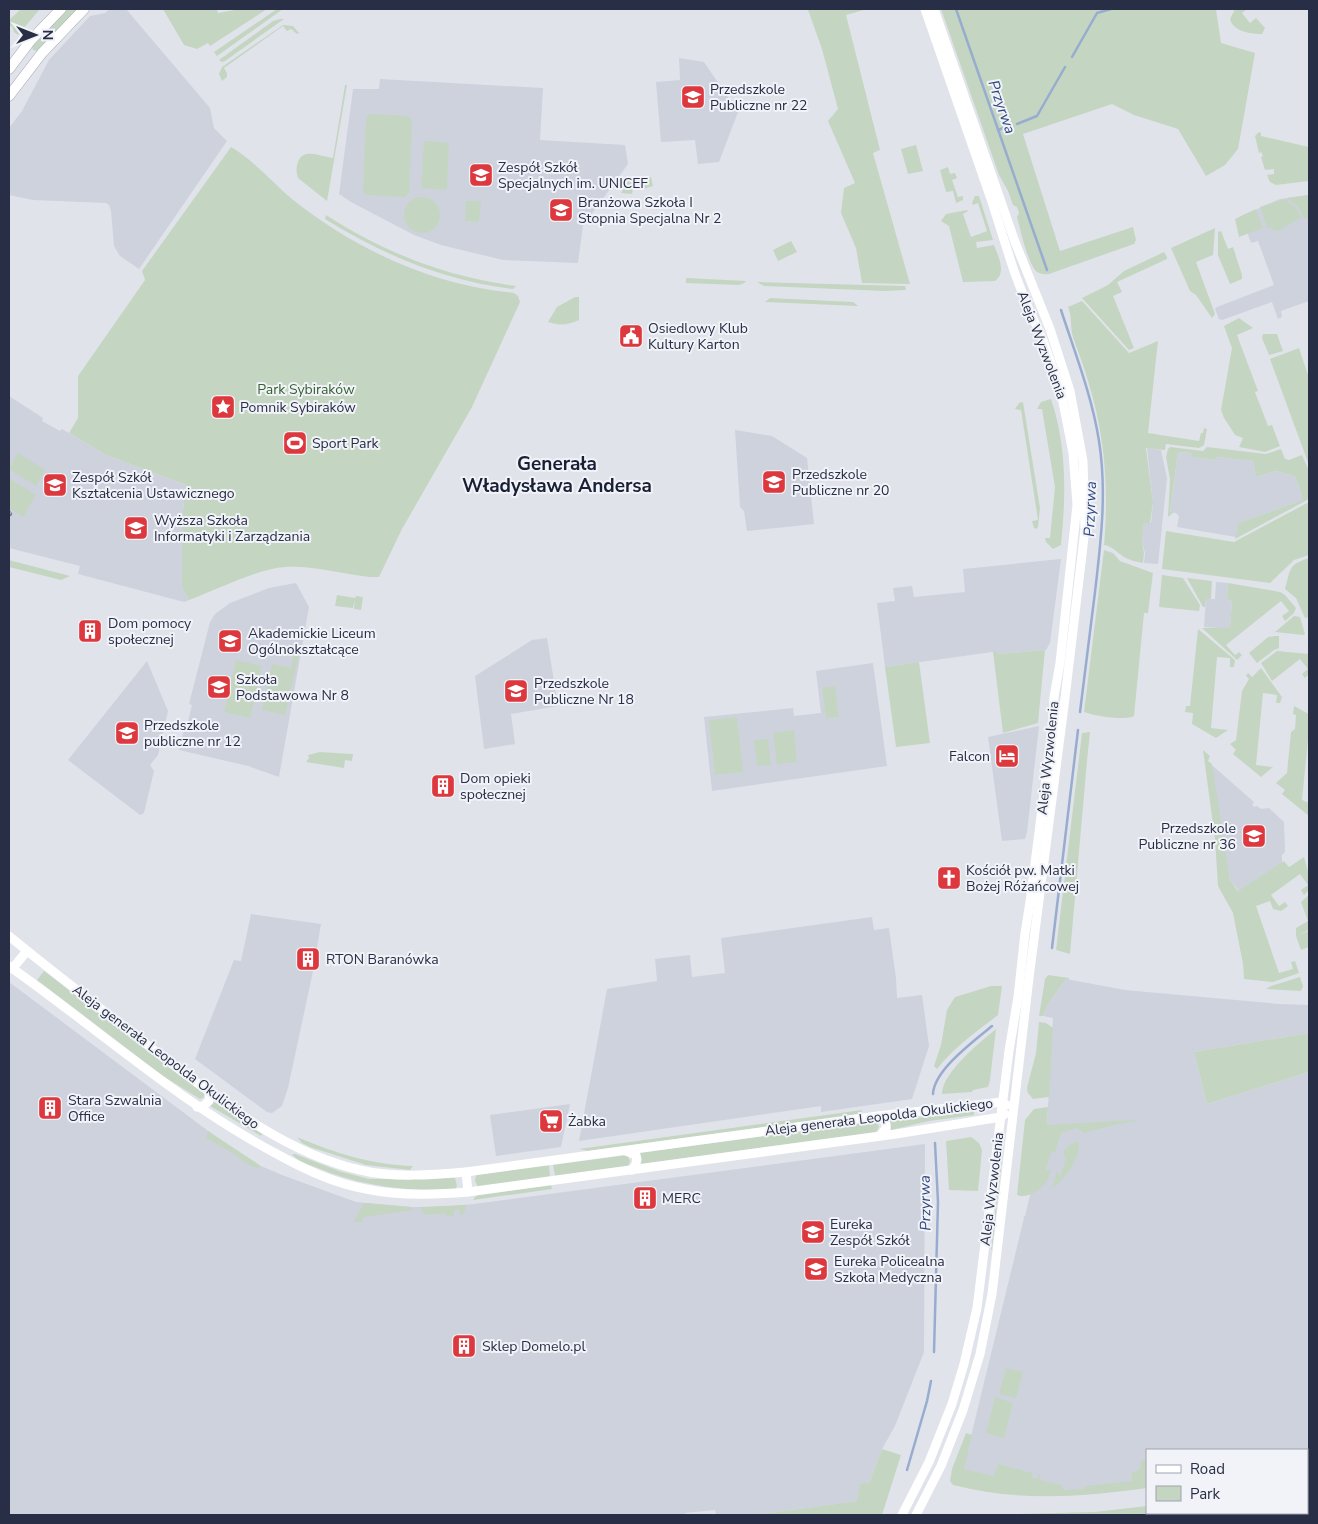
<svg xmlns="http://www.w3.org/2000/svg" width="1318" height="1524" font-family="'Nunito Sans',sans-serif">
	<rect width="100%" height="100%" fill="#e1e3eb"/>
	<g fill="#ced2dd">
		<path d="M110 9H126L210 108 214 128 227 141 139 269 120 256 114 246 111 211 109 205 106 203 33 200 9 195V128L22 111 49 60 90 16 105 13Z"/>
		<path d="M679 58 704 62 738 112 719 162 698 164 695 140 661 142 656 82 680 80Z"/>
		<path d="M380 79 543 88 540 140 625 145 628 164 591 215 584 218 578 263 503 260 441 245 414 235 351 202 339 194 353 89H379Z"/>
		<path d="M1309 195V301L1281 311 1282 317 1278 319 1272 302 1222 320 1219 319 1215 309 1217 307 1274 285 1258 241 1251 243 1241 216 1280 199Z"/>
		<path d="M9 396 43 418 42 421 60 431 62 429 106 455 186 485 182 518 183 590 189 600 184 602 78 574 80 566 9 548Z"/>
		<path d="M735 430 772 436 807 458 814 524 747 531 744 511 740 507Z"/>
		<path d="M1147 448 1161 450 1167 478 1158 564 1144 563 1145 553 1142 542 1144 523H1151L1153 503Z"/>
		<path d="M1178 452 1193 453V457L1215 460 1216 457 1253 461 1256 477 1276 471 1295 476 1303 500 1240 523 1236 537 1177 527 1179 516 1176 513H1170Z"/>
		<path d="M1061 559 1050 643 1046 650 997 654 996 652H992L885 667 877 603 895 601 893 588 912 586 914 597 965 592 963 569Z"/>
		<path d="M1216 582 1228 583 1227 600 1232 601 1230 629 1204 627 1206 599H1215Z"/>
		<path d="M296 583 309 607 279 777 248 766 179 750 184 729 186 730 192 705 189 704 210 622 215 614 230 603 269 588Z"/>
		<path d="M547 638 558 706 511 714 515 744 484 749 475 676 532 640Z"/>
		<path d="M147 661 168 711 158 755 150 765 154 771 144 813 140 815 68 760Z"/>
		<path d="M873 663 887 766 712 791 704 717 793 708 794 716 821 713 816 671Z"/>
		<path d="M1039 726 1027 832 1025 839 1002 841 988 737Z"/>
		<path d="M1213 766 1254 802 1252 805 1255 807 1257 806 1261 809 1269 808 1284 822 1285 852 1282 855V863L1239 891 1230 880 1211 768Z"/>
		<path d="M251 914 321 924 312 976 288 1088 282 1106 272 1113 267 1112 195 1059 234 960 241 961Z"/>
		<path d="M872 917 874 930 889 928 896 978 897 998 922 995 929 1046 912 1099 821 1112V1106L579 1141 607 989 657 981 655 959 690 955 692 977 725 973 721 938Z"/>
		<path d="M1066 979 1125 990 1279 1004 1309 1005V1033L1194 1052 1207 1104 1309 1072V1456L1307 1457V1450H1147V1483L1061 1493 963 1469 1024 1218 1023 1217 1025 1216 1047 1125 1053 1018 1043 1016 1048 1004Z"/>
		<path d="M9 982 231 1148 261 1166 282 1175 356 1202 412 1207H441L474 1204 925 1144 924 1352 895 1426 882 1449 869 1483 858 1501 754 1515H716L715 1510 685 1513V1515H9Z"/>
		<path d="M570 1104 561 1147 496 1156 490 1115Z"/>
	</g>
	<g fill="#c4d6c1">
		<path d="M21 9H40L18 35 14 32 12 26 9 27V20Z"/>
		<path d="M67 9H77L38 51 33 50 32 47Z"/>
		<path d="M163 9H217L218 13 240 9H267L210 46 208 43 197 49 184 45Z"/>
		<path d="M277 9H283L217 56 214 52Z"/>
		<path d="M805 9H864V10L846 15 880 150 873 153 910 284 862 283 856 248 841 213 844 188 855 183 828 121 838 109 822 49 808 10Z"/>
		<path d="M941 9H1216L1221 43 1255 53 1238 149 1225 165 1206 176 1178 129 1134 115 1112 104 1023 134 1060 251 1133 227 1136 240 1134 244 1049 274C1044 275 1038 274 1035 270 1026 257 1021 232 1017 217L1019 213 1017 207 1013 205 1008 191 999 175Z"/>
		<path d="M1235 9H1247L1242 13 1250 23 1256 18 1265 28 1262 34C1252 34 1233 32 1230 19Z"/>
		<path d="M280 19H284L225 61 222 62 219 60 273 21Z"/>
		<path d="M283 25 293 26 299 33 297 34 291 29 287 31 283 26 224 68 227 73V77L222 81 219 74 222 67Z"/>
		<path d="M345 85H347L327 201 298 178C296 172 296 167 298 162 303 147 322 157 333 158Z"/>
		<path d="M371 114 408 116 412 120 409 193 405 197 367 195 363 192 366 120 368 115Z"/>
		<path d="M1259 132 1261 133V136L1309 147V181L1276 185 1270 182 1267 175 1274 174V169L1265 170 1261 157 1263 156 1261 152 1259 153 1255 136Z"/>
		<path d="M424 141 449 143 447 190 421 188Z"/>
		<path d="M916 145 923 171 908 174 901 149Z"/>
		<path d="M231 147C251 158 274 184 292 199 356 250 432 285 514 293L518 296 520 302 472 407 402 529 379 577H369C343 574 311 565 285 567 257 569 216 590 189 600L183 590 182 583V518L186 485 106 455 69 433 78 418V376L145 280 142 271Z"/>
		<path d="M948 167 950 174 955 173 957 178 952 180 958 197 963 196V200L956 203 953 191 946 192 940 170Z"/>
		<path d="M640 177H651L653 186 643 189H633L632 194 621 193 629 180Z"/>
		<path d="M1309 195V220L1304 218 1298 207 1287 198Z"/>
		<path d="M975 196H979L993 240 976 242 977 248 994 245C998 256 1007 272 995 281L963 282 949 226 941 221 946 214 967 210 968 211 963 214 971 237 987 231 978 203 973 205 972 203Z"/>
		<circle cx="422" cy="215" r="18"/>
		<path d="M1284 199 1295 207 1302 217 1278 231 1267 227 1260 207Z"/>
		<path d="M466 201H481L479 222 465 221Z"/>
		<path d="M1256 209 1263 228 1239 237 1235 219Z"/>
		<path d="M326 215C385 253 447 277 516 286L513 289C445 281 383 255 325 219Z"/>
		<path d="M1215 228 1213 255 1196 262 1215 314 1212 318 1196 295 1190 291 1171 248Z"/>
		<path d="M1221 231 1228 249 1233 247 1242 275V279L1230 284 1218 255V232Z"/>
		<path d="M791 241 797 252 778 261 773 250Z"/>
		<path d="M1164 252 1167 257V259L1117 282 1122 292 1113 296 1134 348 1129 350 1082 298 1108 285 1124 271Z"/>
		<path d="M686 278 746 281 744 283 739 285 686 283Z"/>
		<path d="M757 282 905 286 906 290 885 291 764 286Z"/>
		<path d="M575 297H579V320C568 325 559 326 548 322L557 307Z"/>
		<path d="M770 298 853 302 858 306 765 302Z"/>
		<path d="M1082 301 1129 353 1158 341 1148 433 1199 441 1201 433H1203L1204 428 1207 429 1204 445 1199 448 1166 444 1165 450 1146 448 1153 503 1150 523H1144L1142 542 1144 553 1143 563C1138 562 1132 561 1126 558 1118 554 1113 546 1104 545 1109 488 1105 435 1088 381 1084 366 1078 352 1073 337 1070 327 1072 315 1068 307Z"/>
		<path d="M1239 318 1253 328 1237 335 1258 391 1255 392 1268 426 1272 425 1280 446 1265 452 1239 447 1243 438 1235 435 1224 418 1221 410 1232 348 1224 326Z"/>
		<path d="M1263 334H1277L1283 351 1269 355 1262 338Z"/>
		<path d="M1299 348 1309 378V465L1270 359Z"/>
		<path d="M1051 399C1067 446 1066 496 1061 545L1053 549 1046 542 1045 538H1050L1055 487 1042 409H1037L1041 402Z"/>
		<path d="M1023 402 1040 508 1038 527 1036 529 1034 528 1032 521 1038 520 1021 410 1015 409 1019 403Z"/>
		<path d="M1170 447 1203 451 1207 447 1266 454 1281 449 1285 459 1289 460 1302 455 1309 471V499L1235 539 1239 523 1303 500 1295 476 1276 471 1256 477 1253 461 1216 457V460L1192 457V453L1178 452 1170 512 1173 513 1168 517 1170 479 1166 457 1168 449Z"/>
		<path d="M18 453 45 470 36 486 9 469Z"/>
		<path d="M9 478 36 495 23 517 9 508Z"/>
		<path d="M1309 502V555L1294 560 1270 583 1162 569 1166 531 1234 542Z"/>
		<path d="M1104 550 1113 553 1120 561 1153 573 1148 613H1144L1134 716C1125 721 1095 716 1084 712Z"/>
		<path d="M1309 558V617L1305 618 1296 598 1285 589C1291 568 1288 565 1309 558Z"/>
		<path d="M9 560 70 576 61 580 9 567Z"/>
		<path d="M1162 575 1183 578 1200 605 1199 611 1159 607Z"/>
		<path d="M1187 578 1212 581 1211 599H1206L1205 607H1203Z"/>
		<path d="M1228 583 1280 592 1285 595 1296 608 1294 613 1285 621 1282 616 1289 611 1281 601 1226 645 1235 655 1239 652 1242 655 1237 660 1202 628H1230L1232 601 1227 600Z"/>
		<path d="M337 595 355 598 356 596 363 597 361 610 354 609 355 599 353 608 335 606Z"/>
		<path d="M1294 616 1300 617 1305 634 1303 635 1275 632Z"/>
		<path d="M1198 629 1235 660 1234 667H1230V658L1217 657 1211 728 1228 730 1216 738 1192 724 1193 713 1185 712 1186 706H1190Z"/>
		<path d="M1275 636H1279V648L1274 650 1257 663 1249 653 1268 637Z"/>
		<path d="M296 644 301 645 285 715 262 710 272 664 291 668Z"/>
		<path d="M1045 650 1038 723 1003 733 993 652 996 651 997 654Z"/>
		<path d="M1277 651 1309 654V674L1305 678 1302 674 1308 669 1300 659 1272 681 1261 663Z"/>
		<path d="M236 660 262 666 250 718 224 712Z"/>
		<path d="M919 662 930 743 896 747 885 667Z"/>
		<path d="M1261 668 1282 697 1280 703H1276L1277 695 1263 693 1256 765 1273 767 1261 777 1233 754 1236 750 1230 744 1236 740 1242 691 1249 679 1246 676 1248 673 1252 677Z"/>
		<path d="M835 686 839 717 826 718 822 688Z"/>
		<path d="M1294 706 1309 714V730L1302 800 1309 803V816L1282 794 1285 790 1276 783 1287 773 1291 732 1295 729 1296 715 1293 714Z"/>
		<path d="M737 717 743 772 715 775 709 720Z"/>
		<path d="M794 730 797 762 777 764 773 733Z"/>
		<path d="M1090 732 1087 761 1070 954 1056 950 1082 733Z"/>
		<path d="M768 739 771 765 757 766 754 740Z"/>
		<path d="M1203 750 1210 756 1208 761 1212 764 1230 880 1238 891 1284 861 1289 867 1304 857 1309 875V890L1304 895 1301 890 1308 885 1300 874 1271 895 1279 906 1285 902 1288 906 1281 911 1273 909 1270 901 1256 906 1279 973 1293 969 1291 962 1295 961 1299 973 1273 982 1244 979 1243 964 1233 913 1218 886 1215 839Z"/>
		<path d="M320 752 353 754 352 761 345 760 344 768 306 762 309 758 308 755Z"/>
		<path d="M1309 895V930L1298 935 1309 931V947L1301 950 1296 936V928L1308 921 1301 902Z"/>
		<path d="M44 971 204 1093V1097L200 1099 163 1076 37 980Z"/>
		<path d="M1048 975 1069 978 1068 980 1066 979 1048 1004 1043 1016H1039L1045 979Z"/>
		<path d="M1300 977 1303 986 1301 991 1266 989 1271 986Z"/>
		<path d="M991 986H1002L998 1015C976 1032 954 1047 937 1069L934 1066 941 1045 947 1010 955 997Z"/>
		<path d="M1039 1022 1046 1023 1053 1028 1049 1097 1033 1099 1028 1093 1027 1088 1036 1053Z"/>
		<path d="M996 1029 990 1080 988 1087 973 1090 972 1092 942 1094C942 1073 980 1042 996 1029Z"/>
		<path d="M1309 1033V1072L1207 1104 1194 1052Z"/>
		<path d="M213 1101 262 1134 261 1136 210 1106Z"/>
		<path d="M1048 1107 1047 1125 1136 1120V1121L1118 1124 1084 1133 1077 1128 1061 1133 1055 1152 1051 1153 1045 1171 1051 1169C1050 1173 1049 1178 1047 1181 1041 1190 1027 1199 1017 1195L1025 1120 1034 1109Z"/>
		<path d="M862 1110 861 1113 858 1114 588 1151 579 1149Z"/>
		<path d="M974 1111V1115L929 1121 891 1130V1124L889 1119 929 1117Z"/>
		<path d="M876 1121 879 1127 876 1132 641 1164 642 1159 639 1153Z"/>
		<path d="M208 1131 255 1162 261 1167 258 1168C249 1168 239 1156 231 1152 223 1147 214 1143 206 1138Z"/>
		<path d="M1004 1132 1005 1133 992 1249 991 1250Z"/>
		<path d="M297 1137C335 1153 372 1165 413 1166L410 1170 366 1165 310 1147 302 1143Z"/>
		<path d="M971 1137 979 1143 982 1150 978 1191 949 1190 946 1141Z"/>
		<path d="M1076 1142 1079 1143C1081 1156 1064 1183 1052 1188L1057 1171 1060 1177 1066 1159 1063 1152 1068 1146Z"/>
		<path d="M292 1154H295L339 1171 369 1179 455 1178 457 1186 455 1189C406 1192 360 1186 315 1167 307 1164 297 1161 292 1154Z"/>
		<path d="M627 1155 630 1161 628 1166 555 1176 553 1165Z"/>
		<path d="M549 1165 550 1177 478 1187 475 1181 476 1175Z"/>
		<path d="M551 1185 552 1189 473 1200 476 1196 479 1195Z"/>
		<path d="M364 1203 411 1207 413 1210 364 1217 361 1222H355L354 1221Z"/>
		<path d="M466 1205 464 1213 460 1215 459 1209 454 1210V1216L447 1217 446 1213 425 1215 420 1207Z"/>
		<path d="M1006 1368 1023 1372 1016 1398 999 1394Z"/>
		<path d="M995 1397 1013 1403 1004 1438 986 1433Z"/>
		<path d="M966 1433 972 1435 964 1469 994 1476 998 1464 1032 1473V1478L1038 1479 1039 1474 1041 1475 1039 1480 1062 1485 1064 1490 1085 1489V1486L1132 1481 1131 1473 1140 1469 1141 1460H1147V1488C1079 1497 1020 1502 953 1485L950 1481 952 1469Z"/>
		<path d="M882 1449 901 1455 882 1515H754L857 1501 860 1484 869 1483Z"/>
		<path d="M1147 1506V1513H1297L1280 1515H982L1095 1512Z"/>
	</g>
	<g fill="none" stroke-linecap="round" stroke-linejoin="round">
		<g stroke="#98accf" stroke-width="2.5">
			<path d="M956 9 1047 270"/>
			<path d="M1072 57 1097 13 1111 9"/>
			<path d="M1017 124 1037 116 1065 67"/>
			<path d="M998 130 1010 126"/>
			<path d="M1061 310C1075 353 1092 396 1099 441 1107 491 1101 541 1095 592 1090 632 1085 672 1080 712"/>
			<path d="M1052 948 1078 730"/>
			<path d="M933 1094C934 1070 974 1041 992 1026"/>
			<path d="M934 1352 938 1202 935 1143"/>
			<path d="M907 1470 927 1401 931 1381"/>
		</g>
		<defs>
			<g id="primary">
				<path d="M9 69 31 40 61 9"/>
				<path d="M9 96 42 53 84 9"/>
			</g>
		</defs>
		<use href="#primary" stroke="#9ea6b8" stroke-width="11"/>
		<g stroke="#fff" stroke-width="9">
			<path d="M9 936C54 973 100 1008 146 1044 212 1094 278 1151 360 1170 392 1178 433 1175 466 1172L878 1116 1002 1102 1007 1105"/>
			<path d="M9 966C98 1029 179 1102 275 1153 304 1169 333 1183 366 1189 399 1196 434 1195 468 1192L896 1134 1001 1117 1005 1114"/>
			<path d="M12 969 27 951"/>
			<path d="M197 1107 203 1106 209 1101 210 1092"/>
			<path d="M878 1116C884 1120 886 1121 886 1128L880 1136"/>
			<path d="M626 1151 636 1155C638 1161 636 1165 632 1170"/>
			<path d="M466 1172 468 1192"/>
			<path d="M902 1515 929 1462 952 1404 964 1364 977 1308 1009 1051 1018 997 1025 933 1030 902 1052 731 1054 697 1060 663 1077 505 1073 453 1061 392 1043 340 1027 305 1014 271 991 199 925 9"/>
			<path d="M916 1515 941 1466 963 1410 980 1354 992 1294 1029 978 1065 698 1085 529 1083 461 1070 391 1050 329 1015 242 934 9"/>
		</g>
		<use href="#primary" stroke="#fff" stroke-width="10"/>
		<defs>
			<path id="rail" d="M9 513 10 514"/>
		</defs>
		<use href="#rail" stroke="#788097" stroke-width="4.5"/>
		<use href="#rail" stroke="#f1f3f8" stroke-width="2.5" stroke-dasharray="8" stroke-linecap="butt"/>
	</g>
	<defs>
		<symbol id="school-square" viewBox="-11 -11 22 22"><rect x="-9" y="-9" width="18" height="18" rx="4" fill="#dd383e" stroke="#f1f3f8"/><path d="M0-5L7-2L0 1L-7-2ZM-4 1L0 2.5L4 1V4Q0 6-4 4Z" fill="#fff"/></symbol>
		<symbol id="civic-square" viewBox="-11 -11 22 22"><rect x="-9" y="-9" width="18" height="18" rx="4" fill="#dd383e" stroke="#f1f3f8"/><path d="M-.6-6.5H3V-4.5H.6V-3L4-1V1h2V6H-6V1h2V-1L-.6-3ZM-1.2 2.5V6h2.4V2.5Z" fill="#fff"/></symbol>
		<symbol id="sight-square" viewBox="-11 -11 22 22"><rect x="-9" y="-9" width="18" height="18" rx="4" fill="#dd383e" stroke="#f1f3f8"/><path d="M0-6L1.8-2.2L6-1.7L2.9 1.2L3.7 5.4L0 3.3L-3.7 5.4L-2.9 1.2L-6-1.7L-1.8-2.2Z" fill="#fff"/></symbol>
		<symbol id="stadium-square" viewBox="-11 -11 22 22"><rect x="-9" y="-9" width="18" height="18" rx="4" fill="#dd383e" stroke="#f1f3f8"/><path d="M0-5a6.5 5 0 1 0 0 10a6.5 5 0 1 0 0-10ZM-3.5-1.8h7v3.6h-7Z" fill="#fff"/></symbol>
		<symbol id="university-square" viewBox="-11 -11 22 22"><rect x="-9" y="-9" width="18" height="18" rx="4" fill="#dd383e" stroke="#f1f3f8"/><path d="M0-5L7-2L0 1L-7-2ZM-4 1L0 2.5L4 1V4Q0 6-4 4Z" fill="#fff"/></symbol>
		<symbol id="building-square" viewBox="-11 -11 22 22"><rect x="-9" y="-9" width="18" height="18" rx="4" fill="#dd383e" stroke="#f1f3f8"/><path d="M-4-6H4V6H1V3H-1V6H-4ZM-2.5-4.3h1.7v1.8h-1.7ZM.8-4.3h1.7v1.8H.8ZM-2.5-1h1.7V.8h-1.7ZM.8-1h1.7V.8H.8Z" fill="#fff"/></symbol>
		<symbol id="hotel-square" viewBox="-11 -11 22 22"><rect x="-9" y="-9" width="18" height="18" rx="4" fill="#dd383e" stroke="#f1f3f8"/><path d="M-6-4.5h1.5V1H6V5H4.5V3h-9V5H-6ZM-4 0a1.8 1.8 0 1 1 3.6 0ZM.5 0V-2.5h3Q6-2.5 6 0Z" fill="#fff"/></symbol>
		<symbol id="church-square" viewBox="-11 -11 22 22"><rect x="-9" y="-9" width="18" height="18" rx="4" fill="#dd383e" stroke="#f1f3f8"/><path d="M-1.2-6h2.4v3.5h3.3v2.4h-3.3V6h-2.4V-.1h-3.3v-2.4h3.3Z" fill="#fff"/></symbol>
		<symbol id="supermarket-square" viewBox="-11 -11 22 22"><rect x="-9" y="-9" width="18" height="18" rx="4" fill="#dd383e" stroke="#f1f3f8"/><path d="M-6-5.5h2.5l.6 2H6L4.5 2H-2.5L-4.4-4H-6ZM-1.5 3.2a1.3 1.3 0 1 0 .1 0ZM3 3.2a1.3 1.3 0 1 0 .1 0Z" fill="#fff"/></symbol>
	</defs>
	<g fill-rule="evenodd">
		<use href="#school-square" x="679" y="83" width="28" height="28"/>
		<use href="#school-square" x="467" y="161" width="28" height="28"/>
		<use href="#school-square" x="547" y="196" width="28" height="28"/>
		<use href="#civic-square" x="617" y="322" width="28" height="28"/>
		<use href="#sight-square" x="209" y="393" width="28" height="28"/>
		<use href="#stadium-square" x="281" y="429" width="28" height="28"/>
		<use href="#school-square" x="760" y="468" width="28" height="28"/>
		<use href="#school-square" x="41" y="471" width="28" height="28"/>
		<use href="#university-square" x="122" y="514" width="28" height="28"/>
		<use href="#building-square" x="76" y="617" width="28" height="28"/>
		<use href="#school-square" x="216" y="627" width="28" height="28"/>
		<use href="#school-square" x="205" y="673" width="28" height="28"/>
		<use href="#school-square" x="502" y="677" width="28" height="28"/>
		<use href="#school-square" x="113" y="719" width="28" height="28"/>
		<use href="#hotel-square" x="993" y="742" width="28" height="28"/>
		<use href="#building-square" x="429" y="772" width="28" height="28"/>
		<use href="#school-square" x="1240" y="822" width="28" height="28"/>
		<use href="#church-square" x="935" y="864" width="28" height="28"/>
		<use href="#building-square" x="294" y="945" width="28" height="28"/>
		<use href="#building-square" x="36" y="1094" width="28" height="28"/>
		<use href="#supermarket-square" x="537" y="1107" width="28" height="28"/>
		<use href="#building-square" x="631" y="1184" width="28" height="28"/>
		<use href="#university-square" x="799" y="1218" width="28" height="28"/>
		<use href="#university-square" x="802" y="1255" width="28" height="28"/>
		<use href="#building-square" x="450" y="1332" width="28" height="28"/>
	</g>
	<g text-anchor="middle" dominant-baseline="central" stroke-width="4" stroke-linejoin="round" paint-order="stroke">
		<g font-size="14" fill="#272e45" stroke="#f1f3f8" text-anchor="start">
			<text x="710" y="89">Przedszkole<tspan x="710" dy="16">Publiczne nr 22</tspan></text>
			<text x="498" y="167">Zespół Szkół<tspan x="498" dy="16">Specjalnych im. UNICEF</tspan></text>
			<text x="578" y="202">Branżowa Szkoła I<tspan x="578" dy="16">Stopnia Specjalna Nr 2</tspan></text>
			<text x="648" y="328">Osiedlowy Klub<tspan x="648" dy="16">Kultury Karton</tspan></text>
			<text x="240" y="407">Pomnik Sybiraków</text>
			<text x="312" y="443">Sport Park</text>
			<text x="792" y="474">Przedszkole<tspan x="792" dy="16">Publiczne nr 20</tspan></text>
			<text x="72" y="477">Zespół Szkół<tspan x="72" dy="16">Kształcenia Ustawicznego</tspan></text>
			<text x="154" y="520">Wyższa Szkoła<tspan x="154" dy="16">Informatyki i Zarządzania</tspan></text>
			<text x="108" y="623">Dom pomocy<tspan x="108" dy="16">społecznej</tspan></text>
			<text x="248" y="633">Akademickie Liceum<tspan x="248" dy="16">Ogólnokształcące</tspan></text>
			<text x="236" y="679">Szkoła<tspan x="236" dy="16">Podstawowa Nr 8</tspan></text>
			<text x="534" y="683">Przedszkole<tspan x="534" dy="16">Publiczne Nr 18</tspan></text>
			<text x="144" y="725">Przedszkole<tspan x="144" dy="16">publiczne nr 12</tspan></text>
			<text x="990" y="756" text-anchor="end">Falcon</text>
			<text x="460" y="778">Dom opieki<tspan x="460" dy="16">społecznej</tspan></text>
			<text x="1236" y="828" text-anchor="end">Przedszkole<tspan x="1236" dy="16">Publiczne nr 36</tspan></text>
			<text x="966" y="870">Kościół pw. Matki<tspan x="966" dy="16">Bożej Różańcowej</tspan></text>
			<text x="326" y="959">RTON Baranówka</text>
			<text x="68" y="1100">Stara Szwalnia<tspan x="68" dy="16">Office</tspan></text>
			<text x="568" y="1121">Żabka</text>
			<text x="662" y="1198">MERC</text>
			<text x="830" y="1224">Eureka<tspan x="830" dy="16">Zespół Szkół</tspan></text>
			<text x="834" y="1261">Eureka Policealna<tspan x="834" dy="16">Szkoła Medyczna</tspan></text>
			<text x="482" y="1346">Sklep Domelo.pl</text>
		</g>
		<g font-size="14" fill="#272e45" stroke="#f1f3f8">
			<text transform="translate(1042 345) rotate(69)">Aleja Wyzwolenia</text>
			<text transform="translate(1048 758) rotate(-84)">Aleja Wyzwolenia</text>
			<text transform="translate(166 1057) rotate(37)">Aleja generała Leopolda Okulickiego</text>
			<text transform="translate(879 1117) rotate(-7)">Aleja generała Leopolda Okulickiego</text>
			<text transform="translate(992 1189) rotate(-83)">Aleja Wyzwolenia</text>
		</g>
		<g font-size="14" fill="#366233" stroke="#f1f3f8">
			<text x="306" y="389">Park Sybiraków</text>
		</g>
		<g font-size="15" font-style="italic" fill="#2c477e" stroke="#f1f3f8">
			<text transform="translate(1002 107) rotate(71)">Przyrwa</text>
			<text transform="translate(1090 509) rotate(-88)">Przyrwa</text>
			<text transform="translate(925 1203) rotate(-91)">Przyrwa</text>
		</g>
		<g font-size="19" font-weight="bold" fill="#191f35" stroke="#f1f3f8">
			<text x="557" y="464">Generała<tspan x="557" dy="22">Władysława Andersa</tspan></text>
		</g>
	</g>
	<rect width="1318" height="1524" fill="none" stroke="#272e45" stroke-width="20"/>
	<rect x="1146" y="1449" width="162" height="65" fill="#f1f3f8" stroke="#a0a4b0"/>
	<rect x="1156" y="1465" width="25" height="8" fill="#ffffff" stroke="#a0a4b0"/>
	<text x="1190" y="1474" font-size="15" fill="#272e45">Road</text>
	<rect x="1156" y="1486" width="25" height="15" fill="#c4d6c1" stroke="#a0a4b0"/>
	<text x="1190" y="1499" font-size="15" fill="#272e45">Park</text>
	<g transform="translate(35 35) rotate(90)" stroke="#f1f3f8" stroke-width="4" paint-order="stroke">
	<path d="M0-4L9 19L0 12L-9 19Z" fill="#272e45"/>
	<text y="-8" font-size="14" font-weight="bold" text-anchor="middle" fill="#272e45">N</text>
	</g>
</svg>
